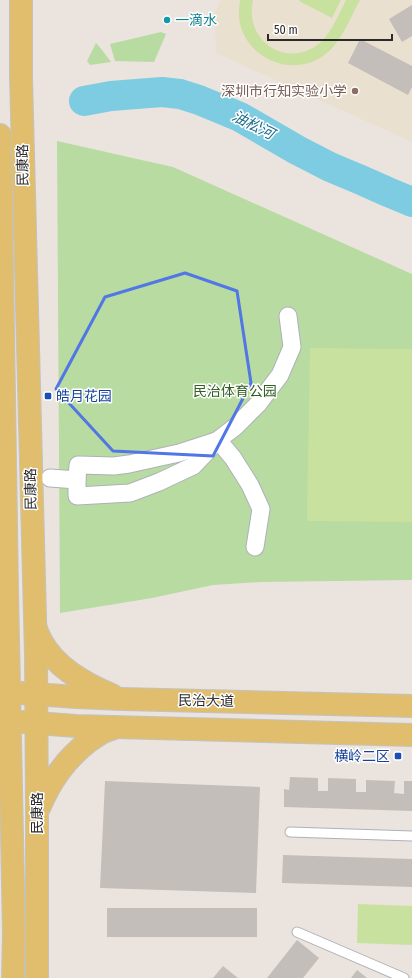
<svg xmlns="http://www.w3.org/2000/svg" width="412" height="978" font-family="'Fira Sans Condensed','Noto Sans SC',sans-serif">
	<rect width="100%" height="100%" fill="#ebe4de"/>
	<path fill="#eae0cf" d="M221 0H412V142L216 53 215 12Z"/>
	<g fill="#b8dba1">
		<path d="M161 32 166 34 154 62 115 61 110 44Z"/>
		<path d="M96 43 102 50 111 62 90 65 87 61Z"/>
		<path d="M57 141 173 167 412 274V580L261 582 213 585 152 598 60 613Z"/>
	</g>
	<g fill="#c9e19e">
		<path d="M240 0H253C244 38 282 68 316 46 330 37 338 15 346 0H360C350 18 341 44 323 56 293 77 249 60 240 24 238 16 239 8 240 0Z"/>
		<path d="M300 0H341L332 18 299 1Z"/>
		<path d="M310 348 412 349V522L307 521Z"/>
		<path d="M358 904 412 906V945L357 943Z"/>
	</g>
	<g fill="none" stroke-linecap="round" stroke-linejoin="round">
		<path stroke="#7dcce1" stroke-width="30" d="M84 101 111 96 162 92 180 94 199 100 240 117 297 150 330 167 361 180 388 192 412 202"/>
	</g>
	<g fill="#c3beba">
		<path d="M412 5V36L402 42 389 19Z"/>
		<path d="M360 39 412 66V87L408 95 348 63Z"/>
		<path d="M290 777 318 778V791H328V778L356 779V792H366V780L395 781 394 793 404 794V781H412V811L284 807V789L289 790Z"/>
		<path d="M105 781 260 787 256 893 100 888Z"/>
		<path d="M283 855 412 859V887L282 883Z"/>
		<rect x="107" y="908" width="150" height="29"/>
		<path d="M297 940 319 958 303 978H267Z"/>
		<path d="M223 966 238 978H213Z"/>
		<path d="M357 970 367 978H351Z"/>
	</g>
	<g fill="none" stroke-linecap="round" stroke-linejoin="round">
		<defs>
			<g id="lane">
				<path d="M290 832 412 836"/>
				<path d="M297 932 404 978"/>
			</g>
			<g id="street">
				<path d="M218 440 233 458 250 485 261 509 255 547"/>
				<path d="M50 478 77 480 78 465 114 466 129 464 179 453 216 441"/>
				<path d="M77 480V496L130 493 159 482 193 466 218 440 235 427 258 404 280 375 292 347 288 316"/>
			</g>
			<g id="primary">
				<path d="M21 0V76L36 656 37 813V978"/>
				<path d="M0 135 7 589 14 934 13 978"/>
				<path d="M36 629C38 634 40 639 43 644 58 669 85 684 112 695"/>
				<path d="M21 693 76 697 122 699 412 706"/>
				<path d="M23 722 76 726 412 735"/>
				<path d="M39 808C51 780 65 760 89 741 93 739 96 736 100 734 104 731 109 730 114 728"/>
			</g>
		</defs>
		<use href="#lane" stroke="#aeb1b9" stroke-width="11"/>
		<use href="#street" stroke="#aeb1b9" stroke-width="19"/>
		<use href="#primary" stroke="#c3c3c3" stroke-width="24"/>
		<use href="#lane" stroke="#fff" stroke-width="9"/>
		<use href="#street" stroke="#fff" stroke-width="17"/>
		<use href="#primary" stroke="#e0be6d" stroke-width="22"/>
	</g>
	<path fill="none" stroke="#5176e5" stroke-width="3" stroke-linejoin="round" d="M185 273 237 291 251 383 213 456 113 451 56 389 105 297Z"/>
	<circle fill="#0f9aa8" stroke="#fff" stroke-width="1.5" cx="167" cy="20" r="4"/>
	<circle fill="#8d6e63" stroke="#fff" stroke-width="1.5" cx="355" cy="91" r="4"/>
	<g fill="#1a4fb4" stroke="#fff" stroke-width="1.5">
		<rect x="44" y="392" width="8" height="8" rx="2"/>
		<rect x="394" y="752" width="8" height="8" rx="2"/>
	</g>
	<g text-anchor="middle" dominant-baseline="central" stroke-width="3" stroke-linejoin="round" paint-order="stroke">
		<g font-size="14" fill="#0d838f" stroke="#fff" text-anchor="start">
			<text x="175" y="20">一滴水</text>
		</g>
		<g font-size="14" fill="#785e54" stroke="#fff" text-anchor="end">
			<text x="347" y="91">深圳市行知实验小学</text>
		</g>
		<g font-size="14" fill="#2a2a2a" stroke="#fff">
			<text transform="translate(23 165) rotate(-91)">民康路</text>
			<text transform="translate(31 489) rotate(-91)">民康路</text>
			<text transform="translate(206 701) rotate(1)">民治大道</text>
			<text transform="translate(37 813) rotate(-90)">民康路</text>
		</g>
		<g font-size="14" fill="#335f22" stroke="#fff">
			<text x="235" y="391">民治体育公园</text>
		</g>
		<g font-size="14" fill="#164399" stroke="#fff" text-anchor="start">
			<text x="56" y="396">皓月花园</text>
			<text x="390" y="756" text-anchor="end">横岭二区</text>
		</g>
		<g font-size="15" font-style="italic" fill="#1d6d8c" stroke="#fff">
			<text transform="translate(253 125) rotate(27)">油松河</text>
		</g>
	</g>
	<path d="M268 34v6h124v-6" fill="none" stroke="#2a2a2a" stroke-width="2"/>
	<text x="274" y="34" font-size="12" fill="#2a2a2a" stroke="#ffffff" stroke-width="3" paint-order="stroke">50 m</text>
</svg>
